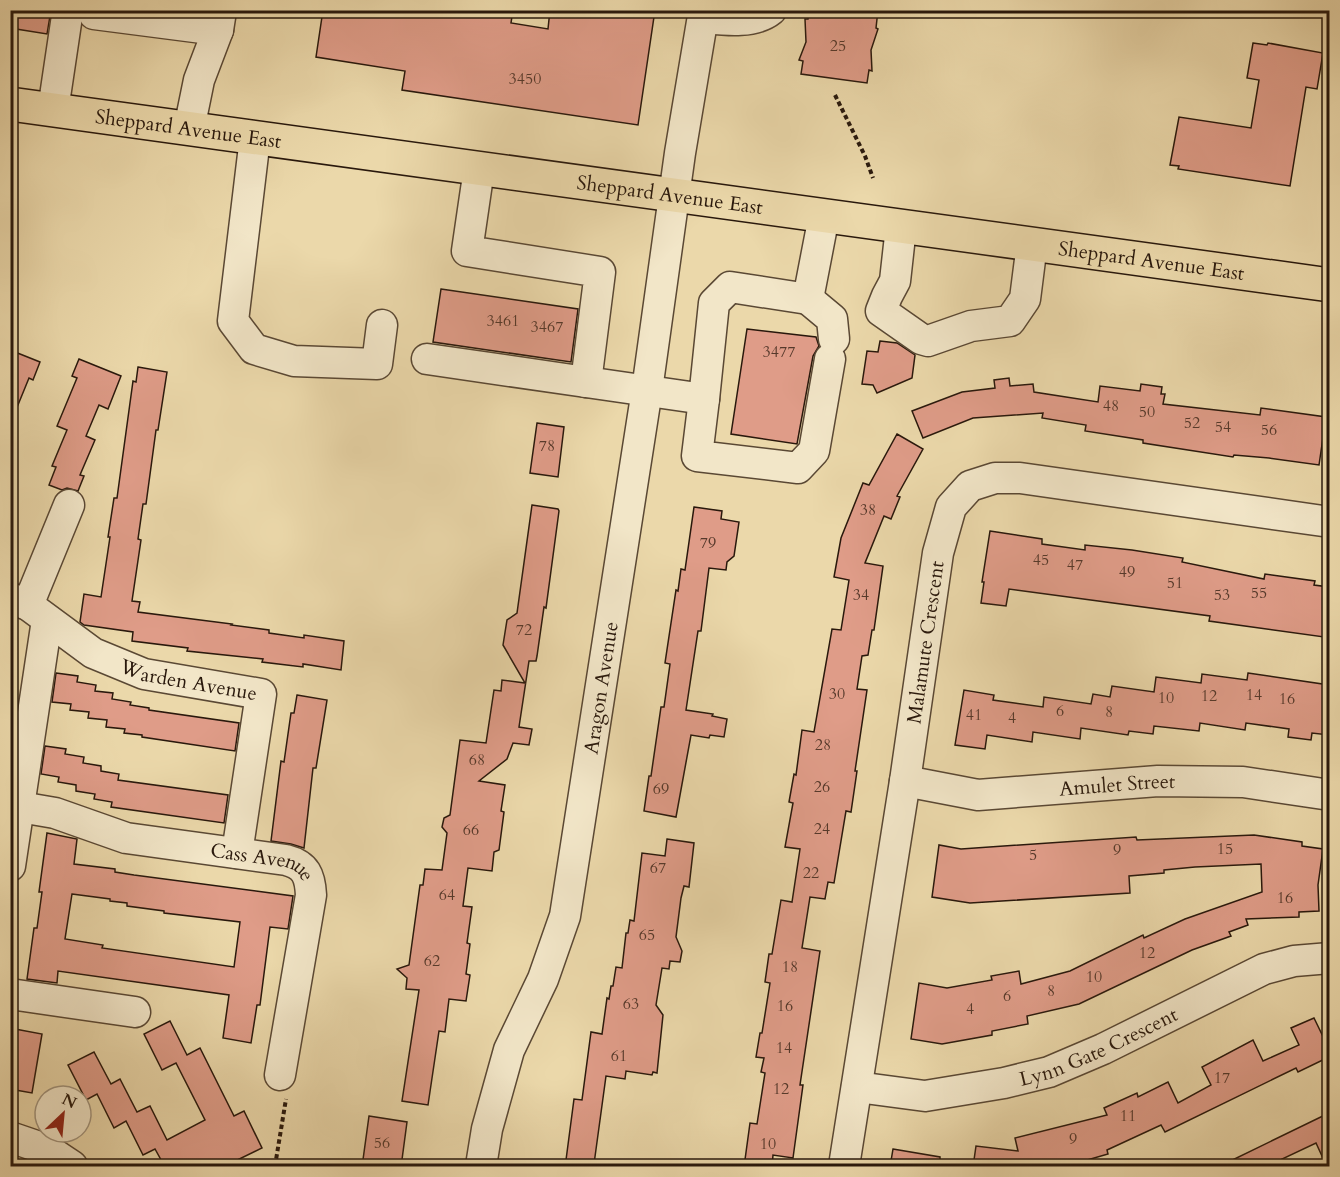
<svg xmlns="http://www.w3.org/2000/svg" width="1340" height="1177" font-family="Cardo,serif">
	<rect width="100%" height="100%" fill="#ebd8aa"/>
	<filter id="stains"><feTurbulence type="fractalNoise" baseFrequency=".00333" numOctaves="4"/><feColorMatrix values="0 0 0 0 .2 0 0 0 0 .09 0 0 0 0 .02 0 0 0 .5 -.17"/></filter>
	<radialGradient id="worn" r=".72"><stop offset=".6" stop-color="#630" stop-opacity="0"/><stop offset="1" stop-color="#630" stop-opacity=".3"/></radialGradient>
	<g fill="#df9c88" stroke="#29180c" stroke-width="1.5" fill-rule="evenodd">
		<path d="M10 10H51L47 34 10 28Z"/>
		<path d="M323 10H513L511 23 548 29 550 10H655L638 125 402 90 405 71 316 57Z"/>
		<path d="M809 10H878L876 28 878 29 871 50 872 71 869 70 867 83 801 74 803 61 799 60 806 42 805 19H808Z"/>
		<path d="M1253 43 1267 45 1268 43 1323 53 1317 89 1306 87 1290 186 1178 169 1179 166 1170 165 1179 117 1251 128 1259 80 1247 78Z"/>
		<path d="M441 289 578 309 571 362 433 342Z"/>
		<path d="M747 329 816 337 819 346 813 356 797 444 731 434Z"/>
		<path d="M880 341 897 343 915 355 912 378 877 393 873 385 862 384 867 351 878 352Z"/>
		<path d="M10 350 40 362 33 380 29 378 11 422Z"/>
		<path d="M79 359 121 376 108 409 99 405 86 436 95 440 80 475 84 476 78 491 67 488 62 490 49 485 56 467 52 466 67 430 57 426 77 378 72 376Z"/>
		<path d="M138 367 167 372 158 430H156L146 504H143L138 539 141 540 132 601 140 602 138 612 232 624 231 625 269 630V633L304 638V635L344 641 341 670 303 664V667L262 662 263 659 187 651 188 648 132 641 133 632 84 625 80 622 84 594 101 597 110 537H108L114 498H117L133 381 136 382Z"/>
		<path d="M1009 378 1010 386 1033 384 1034 392 1098 402 1100 386 1140 391 1141 384 1162 387 1161 394H1165L1163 404 1260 415 1261 408 1326 417 1319 465 1269 458 1234 455 1233 457 1143 443V440L1085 431 1086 425 1042 418 1043 413 973 418 923 438 912 411 962 392 995 388 994 380Z"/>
		<path d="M537 423 564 427 558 477 530 473Z"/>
		<path d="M897 434 923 449 897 496 900 497 891 519 884 516 865 563 883 566 874 630H872L868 655 862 656 857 689 867 690 855 771H857L851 812 846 811 834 883 828 882 825 899 810 897 802 948 820 951 800 1085H803L793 1158 773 1155 772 1167H744L750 1123 757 1124 765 1073 761 1072 764 1058 756 1057 760 1033H762L770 983 765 982 769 954H772L781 900 792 902 800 849 785 847 793 803 789 802 794 774 796 775 802 730 814 732 832 629 841 630 849 580 834 577 841 538 863 483 869 485Z"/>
		<path d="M532 505 558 509 559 511 546 608 544 607 537 656 536 661H529L519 727 532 729 529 745 513 743 507 759 479 781 505 785 501 811 504 812 499 850 494 852 492 871 468 868 463 906 472 907 467 943 470 944 466 974 470 975 466 1001 449 999 445 1032 439 1031 428 1105 402 1101 419 990 406 989 407 978 397 969 409 965 420 885H423L425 869 442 870 447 833 442 827 444 818 450 815 460 740 486 743 494 690 501 691 502 680 525 683 503 645 507 620 517 613Z"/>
		<path d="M694 507 722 511 721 519 739 522 734 556 727 562 726 570 709 568 701 631H698L686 710 713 714 712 716 727 719 724 737 710 735 709 738 691 735 676 817 644 811 649 776H651L661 707H664L670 664 665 663 676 590 678 591 681 569 685 570Z"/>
		<path d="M990 531 1042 539V544L1085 550V545L1132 550 1183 558 1182 562 1264 579 1265 574 1315 581 1314 585 1329 587 1324 637 1209 621 1210 616 1009 589 1006 606 981 603 984 582H982Z"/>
		<path d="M56 673 78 676 77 682 96 685 95 691 113 693 112 699 131 702 130 705 149 708V710L239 723 235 751 142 737V735L124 733 125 729 106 727 107 720 88 718 89 712 70 710 71 704 52 702Z"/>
		<path d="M1248 673 1329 685V735L1312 733 1311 740 1288 737 1289 729 1246 723 1245 730 1200 723 1199 731 1154 726 1153 734 1129 731 1128 735 1081 728 1080 739 1033 732 1032 742 987 735 985 749 955 745 964 690 994 695 993 700 1043 707 1044 697 1091 704 1093 694 1110 697 1112 686 1154 692 1156 677 1201 683 1202 674 1247 680Z"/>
		<path d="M297 695 327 700 316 768H313L304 848 291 844 271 841 281 761 284 762 291 713H294Z"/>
		<path d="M45 746 66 749 65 754 84 757 83 763 101 766V771L119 774 118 780 228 795 224 823 111 807 112 802 94 799 95 794 76 791V785L58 782 59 777 41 774Z"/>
		<path d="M47 833 77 839 74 864 115 869V872L134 875 293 896 288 929 270 927 260 1005H257L251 1043 223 1038 229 995 58 971 57 983 27 979 34 928H37L42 892H39ZM72 894 110 899V901L127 903V906L164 911V913L240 922 234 967 102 948 103 945 65 939Z"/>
		<path d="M1254 835 1302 842V846L1323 849 1318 885 1319 911 1299 912V917L1246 919 1248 925 1229 932 1231 936 1192 950 1079 1004 1027 1016 1028 1024 992 1031V1035L942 1044 911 1039 919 983 947 988 992 980 991 976 1019 971 1021 984 1070 971 1143 935 1144 938 1185 919 1262 892 1261 864 1195 867 1164 870V873L1129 876 1130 893 970 903 932 897 939 845 961 849 1136 837 1137 840Z"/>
		<path d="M667 839 694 843 689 887 684 886 681 898 676 937 682 951 680 962 670 961 669 969 662 968 656 1005 663 1015 657 1073 653 1072 652 1075 626 1071 625 1079 606 1076 594 1164 566 1160 574 1099 582 1100 591 1032 602 1034 607 998 609 999 611 986H613L616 967 622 968 626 933H628L630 920 634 921 642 853 665 856Z"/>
		<path d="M1314 1018 1329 1049V1057L1298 1072 1296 1068 1165 1132 1161 1125 1107 1150 1108 1154 1063 1167H973L976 1146 1018 1151 1015 1138 1107 1115 1104 1108 1137 1093 1138 1097 1168 1082 1178 1103 1211 1085 1202 1067 1253 1040 1263 1061 1299 1045 1291 1028Z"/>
		<path d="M170 1021 187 1055 200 1048 234 1116 244 1111 262 1148 223 1167H165L155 1149 143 1155 126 1121 114 1128 97 1094 86 1100 68 1065 94 1052 111 1084 120 1079 137 1112 150 1106 167 1140 205 1120 176 1063 162 1070 144 1034Z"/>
		<path d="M15 1029 42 1034 32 1093 10 1089V1052Z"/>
		<path d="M1329 1113V1167H1327L1316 1143 1282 1159 1286 1167H1218Z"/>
		<path d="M369 1116 407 1122 401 1167H362Z"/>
		<path d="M893 1149 940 1157V1167H890Z"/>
	</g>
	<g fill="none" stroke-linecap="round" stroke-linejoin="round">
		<defs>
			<g id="minor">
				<path d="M94 14 218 30"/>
				<path d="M703 18C724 20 754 24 771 10"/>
				<path d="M53 110 67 16"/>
				<path d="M189 129 199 80 218 30 221 11"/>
				<path d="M255 138 233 321 254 349 294 361 377 364 382 325"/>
				<path d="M901 227 895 281 887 296 881 311 921 339 928 341 971 326 1010 321 1025 299 1032 244"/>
				<path d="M808 299 832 319 834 339"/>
				<path d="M427 359 586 382 600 272 467 251 479 169"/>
				<path d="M586 382 704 399 714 303 730 287 808 299 824 216"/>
				<path d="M704 399 697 456 798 468 814 451 830 359"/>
				<path id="s1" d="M10 598 28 605 93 653 144 674 261 694 237 853"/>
				<path d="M28 605 69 505"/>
				<path id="s2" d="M905 781 978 795 1158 781 1243 782 1330 795"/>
				<path id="s3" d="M20 807 55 813 126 838 286 860C306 865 310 876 311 895L280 1075"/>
				<path d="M10 866 47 620"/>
				<path d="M10 994 135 1012"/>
				<path id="s4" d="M857 1087 925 1096 1004 1083 1049 1072 1103 1049 1264 969 1294 961 1330 958"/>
				<path d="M10 1137 48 1150 72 1166"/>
				<path id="s5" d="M481 1166 487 1129 509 1050 543 979 565 916 647 390 680 153 704 10"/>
				<path id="s6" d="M844 1166 905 781 938 553 951 507 970 486 995 478H1020L1330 522"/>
			</g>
			<g id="major">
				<path id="s7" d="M10 104 1330 285"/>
			</g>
		</defs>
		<use href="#minor" stroke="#5a4834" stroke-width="33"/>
		<use href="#major" stroke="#29180c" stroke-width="36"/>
		<g stroke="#29180c" stroke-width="4" stroke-dasharray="4.5 3" stroke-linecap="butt">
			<path d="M835 95 865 156 873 178"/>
			<path d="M275 1166 286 1099"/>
		</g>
		<use href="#minor" stroke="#f2e6c8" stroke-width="30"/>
		<use href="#major" stroke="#ebd8aa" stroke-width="33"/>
	</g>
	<g text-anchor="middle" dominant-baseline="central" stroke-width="4.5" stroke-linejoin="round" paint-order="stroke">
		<g font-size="16" fill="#56392b">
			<text x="838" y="46">25</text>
			<text x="525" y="79">3450</text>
			<text x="503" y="321">3461</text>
			<text x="547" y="327">3467</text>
			<text x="779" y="352">3477</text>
			<text x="1111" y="406">48</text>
			<text x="1147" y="412">50</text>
			<text x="1192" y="423">52</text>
			<text x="1223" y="427">54</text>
			<text x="1269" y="430">56</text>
			<text x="547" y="446">78</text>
			<text x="868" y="510">38</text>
			<text x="708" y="543">79</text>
			<text x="1041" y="560">45</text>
			<text x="1075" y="565">47</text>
			<text x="1127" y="572">49</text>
			<text x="1175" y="583">51</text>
			<text x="1259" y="593">55</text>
			<text x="861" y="595">34</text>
			<text x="1222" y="595">53</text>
			<text x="524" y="630">72</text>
			<text x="837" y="694">30</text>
			<text x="1254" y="695">14</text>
			<text x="1209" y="696">12</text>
			<text x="1166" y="698">10</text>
			<text x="1287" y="699">16</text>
			<text x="1060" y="711">6</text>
			<text x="1109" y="712">8</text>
			<text x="974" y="715">41</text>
			<text x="1012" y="718">4</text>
			<text x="823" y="745">28</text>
			<text x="477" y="760">68</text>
			<text x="822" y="787">26</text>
			<text x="661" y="789">69</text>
			<text x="822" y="829">24</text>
			<text x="471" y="830">66</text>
			<text x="1225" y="849">15</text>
			<text x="1117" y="850">9</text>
			<text x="1033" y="855">5</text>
			<text x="658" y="868">67</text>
			<text x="811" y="873">22</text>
			<text x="447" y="895">64</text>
			<text x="1285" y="898">16</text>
			<text x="647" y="935">65</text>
			<text x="1147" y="953">12</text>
			<text x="432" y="961">62</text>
			<text x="790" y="967">18</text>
			<text x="1094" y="977">10</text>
			<text x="1051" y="991">8</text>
			<text x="1007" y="996">6</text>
			<text x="631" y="1004">63</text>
			<text x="785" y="1006">16</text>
			<text x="970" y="1009">4</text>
			<text x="784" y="1048">14</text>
			<text x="619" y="1056">61</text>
			<text x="1222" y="1078">17</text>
			<text x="781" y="1089">12</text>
			<text x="1128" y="1116">11</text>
			<text x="1073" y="1139">9</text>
			<text x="382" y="1143">56</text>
			<text x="768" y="1144">10</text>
		</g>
		<g font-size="20" fill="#29180c" stroke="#f2e6c8">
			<text stroke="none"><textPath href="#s7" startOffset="180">Sheppard Avenue East</textPath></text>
			<text stroke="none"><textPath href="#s7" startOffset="666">Sheppard Avenue East</textPath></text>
			<text stroke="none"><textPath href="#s7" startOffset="1152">Sheppard Avenue East</textPath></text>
			<text stroke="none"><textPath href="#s6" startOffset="530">Malamute Crescent</textPath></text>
			<text stroke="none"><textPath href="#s1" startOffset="200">Warden Avenue</textPath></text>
			<text stroke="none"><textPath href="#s5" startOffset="496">Aragon Avenue</textPath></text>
			<text stroke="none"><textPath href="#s2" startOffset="214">Amulet Street</textPath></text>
			<text stroke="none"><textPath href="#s3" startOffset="250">Cass Avenue</textPath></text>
			<text stroke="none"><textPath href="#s4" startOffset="250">Lynn Gate Crescent</textPath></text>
		</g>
	</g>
	<rect width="1340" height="1177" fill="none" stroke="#ebd8aa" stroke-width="36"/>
	<rect x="12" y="12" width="1316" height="1153" fill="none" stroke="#29180c" stroke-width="3"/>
	<rect x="18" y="18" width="1304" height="1141" fill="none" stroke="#29180c" stroke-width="1.5"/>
	<g transform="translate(63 1114) rotate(26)"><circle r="28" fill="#f2e6c8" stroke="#a2947d" stroke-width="1.5"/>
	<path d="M0-4.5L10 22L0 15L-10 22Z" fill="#8f2418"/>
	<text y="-9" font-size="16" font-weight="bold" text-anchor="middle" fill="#29180c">N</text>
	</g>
	<rect width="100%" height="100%" filter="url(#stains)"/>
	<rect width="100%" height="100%" fill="url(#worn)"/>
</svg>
